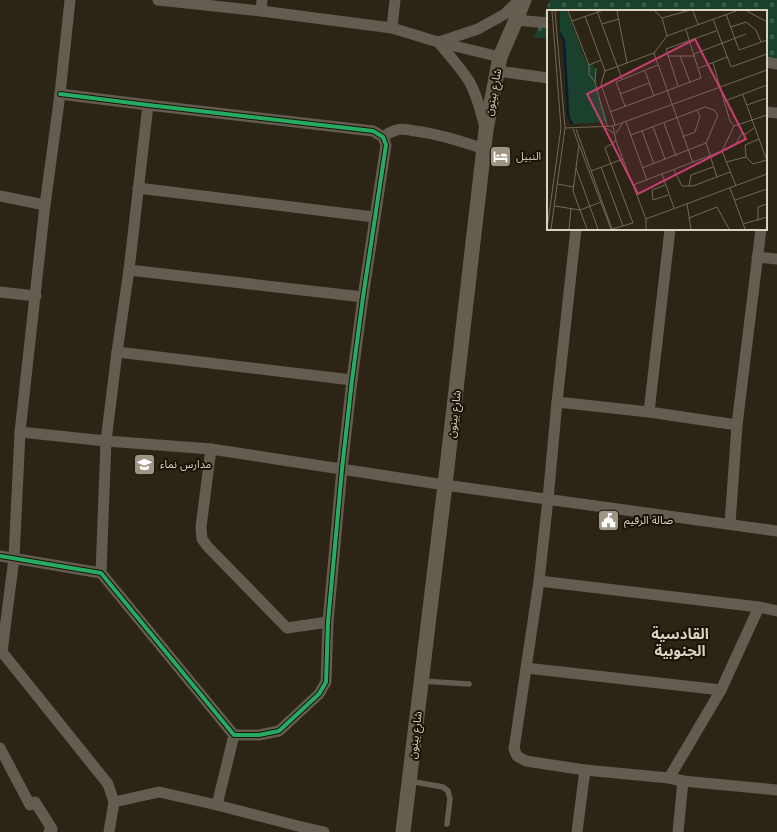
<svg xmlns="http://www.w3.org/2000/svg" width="777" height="832" font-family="Arial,'Noto Sans Arabic',sans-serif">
	<defs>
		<pattern id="cemetery-stones" width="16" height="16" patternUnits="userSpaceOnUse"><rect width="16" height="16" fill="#19412b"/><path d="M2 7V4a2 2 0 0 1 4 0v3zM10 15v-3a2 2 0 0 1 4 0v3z" fill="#3a5b48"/></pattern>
	</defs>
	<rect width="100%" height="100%" fill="#2c2414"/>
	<path fill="url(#cemetery-stones)" d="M550 0H777V68L766 67V11H548V39L534 37Z"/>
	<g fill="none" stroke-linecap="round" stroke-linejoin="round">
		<g stroke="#635c51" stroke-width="5.5">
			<path d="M421 681 469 684"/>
			<path d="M409 781 443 787 448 791 450 799 447 824"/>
		</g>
		<g stroke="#635c51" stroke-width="11">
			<path d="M158 0 261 11 392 28 438 42 500 57"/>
			<path d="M261 11 262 0"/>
			<path d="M516 20 548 23"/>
			<path d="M392 28 395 0"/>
			<path d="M438 42C449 55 460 67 469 81 477 95 481 112 485 128"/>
			<path d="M439 42 478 29 505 14 519 0"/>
			<path d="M766 62 777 64"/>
			<path d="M498 71 548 78"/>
			<path d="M766 112 777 113"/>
			<path d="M383 137C388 134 391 131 397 130 402 128 409 130 415 131 439 134 461 141 484 149"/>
			<path d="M138 188 374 217"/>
			<path d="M0 196 45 205"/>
			<path d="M576 229 557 402 548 499 539 581 514 749 517 756 526 761 585 770 669 778 683 781 777 790"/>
			<path d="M757 257 777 259"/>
			<path d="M129 270 363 297"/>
			<path d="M0 292 36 296"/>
			<path d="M117 352 352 380"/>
			<path d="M557 402 649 412 737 425"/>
			<path d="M649 412 670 229"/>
			<path d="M20 432 106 441 211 449 445 485 777 531"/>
			<path d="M211 449 201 527 202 539 208 547 287 628 328 622"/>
			<path d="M730 524 737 425 761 229"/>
			<path d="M0 556 101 573 234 735H259L279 731 319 694 326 682 328 622 342 469 352 380 363 297 386 145 383 137 373 131 148 105 60 94"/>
			<path d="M101 573 106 441 117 352 129 270 148 105"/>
			<path d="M539 581 759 607 777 611"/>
			<path d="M0 651 2 652 108 784 114 802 109 832"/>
			<path d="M2 652 14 558 20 432 45 205 60 94 70 0"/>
			<path d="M526 668 721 690"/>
			<path d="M0 748 30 805 35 802 52 829 49 832"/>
			<path d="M669 778 721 690 759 607"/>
			<path d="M114 802 159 792 217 805 298 826 324 832"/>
			<path d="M217 805 234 735"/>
			<path d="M577 832 585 770"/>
			<path d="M678 832 683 781"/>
		</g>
		<path stroke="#655e50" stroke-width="15" d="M403 832 445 485 486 130 500 57 516 20 524 0"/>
		<defs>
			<path id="cycleway" d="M0 556 101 573 234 735H259L279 731 319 694 326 682 328 622 342 469 352 380 363 297 386 145 383 137 373 131 148 105 60 94"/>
		</defs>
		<use href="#cycleway" stroke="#191206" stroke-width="6"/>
		<use href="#cycleway" stroke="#26ab63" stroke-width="4"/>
	</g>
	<defs>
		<symbol id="hotel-square" viewBox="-11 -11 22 22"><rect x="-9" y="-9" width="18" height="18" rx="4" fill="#9d9484" stroke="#191206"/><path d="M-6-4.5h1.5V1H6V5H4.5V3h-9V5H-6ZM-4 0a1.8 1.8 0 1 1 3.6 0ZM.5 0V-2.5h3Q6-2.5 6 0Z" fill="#fff"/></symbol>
		<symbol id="school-square" viewBox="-11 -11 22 22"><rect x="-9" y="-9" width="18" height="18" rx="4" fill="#9d9484" stroke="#191206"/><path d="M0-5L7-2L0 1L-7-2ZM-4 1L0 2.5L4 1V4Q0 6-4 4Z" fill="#fff"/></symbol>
		<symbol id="civic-square" viewBox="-11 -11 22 22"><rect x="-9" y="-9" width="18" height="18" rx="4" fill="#9d9484" stroke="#191206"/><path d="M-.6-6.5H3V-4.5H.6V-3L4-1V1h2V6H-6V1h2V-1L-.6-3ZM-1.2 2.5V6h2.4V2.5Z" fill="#fff"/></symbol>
	</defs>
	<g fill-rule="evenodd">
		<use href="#hotel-square" x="488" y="144" width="25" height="25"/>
		<use href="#school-square" x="132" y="452" width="25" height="25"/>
		<use href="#civic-square" x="596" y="508" width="25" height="25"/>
	</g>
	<g text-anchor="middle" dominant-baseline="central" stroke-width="4" stroke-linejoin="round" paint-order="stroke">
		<g font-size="11" fill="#dad1c0" stroke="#191206">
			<text transform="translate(493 92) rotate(-79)">شارع بينون</text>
			<text transform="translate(454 414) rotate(-83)">شارع بينون</text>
			<text transform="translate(415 735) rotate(-83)">شارع بينون</text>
		</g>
		<g font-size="11" fill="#dad1c0" stroke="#191206" text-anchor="start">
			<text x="516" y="156">النبيل</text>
			<text x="160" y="464">مدارس نماء</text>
			<text x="624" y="520">صالة الرقيم</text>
		</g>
		<g font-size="15" font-weight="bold" fill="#dad1c0" stroke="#191206">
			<text x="680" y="633">القادسية<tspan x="680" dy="17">الجنوبية</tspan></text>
		</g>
	</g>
	<g transform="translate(547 10)">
		<rect width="220" height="220" fill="#2c2414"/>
		<path d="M13 1H20L40 54H46L49 61V79L61 112 27 114 23 107 18 31 13 21Z" fill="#19412b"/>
		<path fill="none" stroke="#051a39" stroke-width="2" d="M13 23 17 30 21 106 25 114"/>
		<path fill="none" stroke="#726959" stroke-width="1" d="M21 1 42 55V64L48 72 60 116M50 1 75 69M70 1 80 53M108 1 115 8 140 1M146 1 151 14M200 1 220 12M179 4 192 40 220 30M38 6 58 61M115 8 120 26M166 9 184 57 220 44M25 11 54 1M55 14 72 9M184 17 199 12 209 20 214 32M107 43 146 153M147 44 199 24M120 46H148M133 46 143 72M166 53 183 111 187 116M42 55 54 50M152 58 180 47M98 61 107 86M48 72 49 58M131 76 119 39 169 21M73 84 102 73M196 85 220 151M178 91 220 75M200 95 220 88M78 96 69 72 111 55M63 102 154 68 139 20M79 112 100 170M117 113 129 146M68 115 54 74 58 61 107 43 120 26 189 1M66 116 69 131 99 209V219M57 117 68 124M106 117 118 149M18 118 66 116 220 60M26 119 64 219M29 119 65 219M95 121 107 154M69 123 76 113M84 125 158 97 167 100 171 105M135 127 148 122 153 106 150 101M212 129 198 135 199 147 206 154 220 150M32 135 26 181 40 219M188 135 195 123 199 124 208 117M179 152 199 147M54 157 76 216M29 158 51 219M95 158 159 133M127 160 135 176H146L183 162M44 161 76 149M115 164 127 198M170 167 159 133 171 105M11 174 26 177M86 175 175 141M118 175 105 180 106 190 121 185M142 176 144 165 166 157M189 176 175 141 187 116 220 105M183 178 198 219M188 190 220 179M140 194 144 219M8 196 33 200 54 192M142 208 170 197 182 219M99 209 220 164M211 211V197L220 194M196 214 220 207M0 219 14 118 5 1M4 219 18 118 8 1M22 219 24 199M65 219 86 213 58 138 69 131"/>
		<path fill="#c73d6f" fill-opacity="0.15" stroke="#c73d6f" stroke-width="2" d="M148 29 199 129 91 184 40 84Z"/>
		<rect width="220" height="220" fill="none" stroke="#dad1c0" stroke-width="2"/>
	</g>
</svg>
